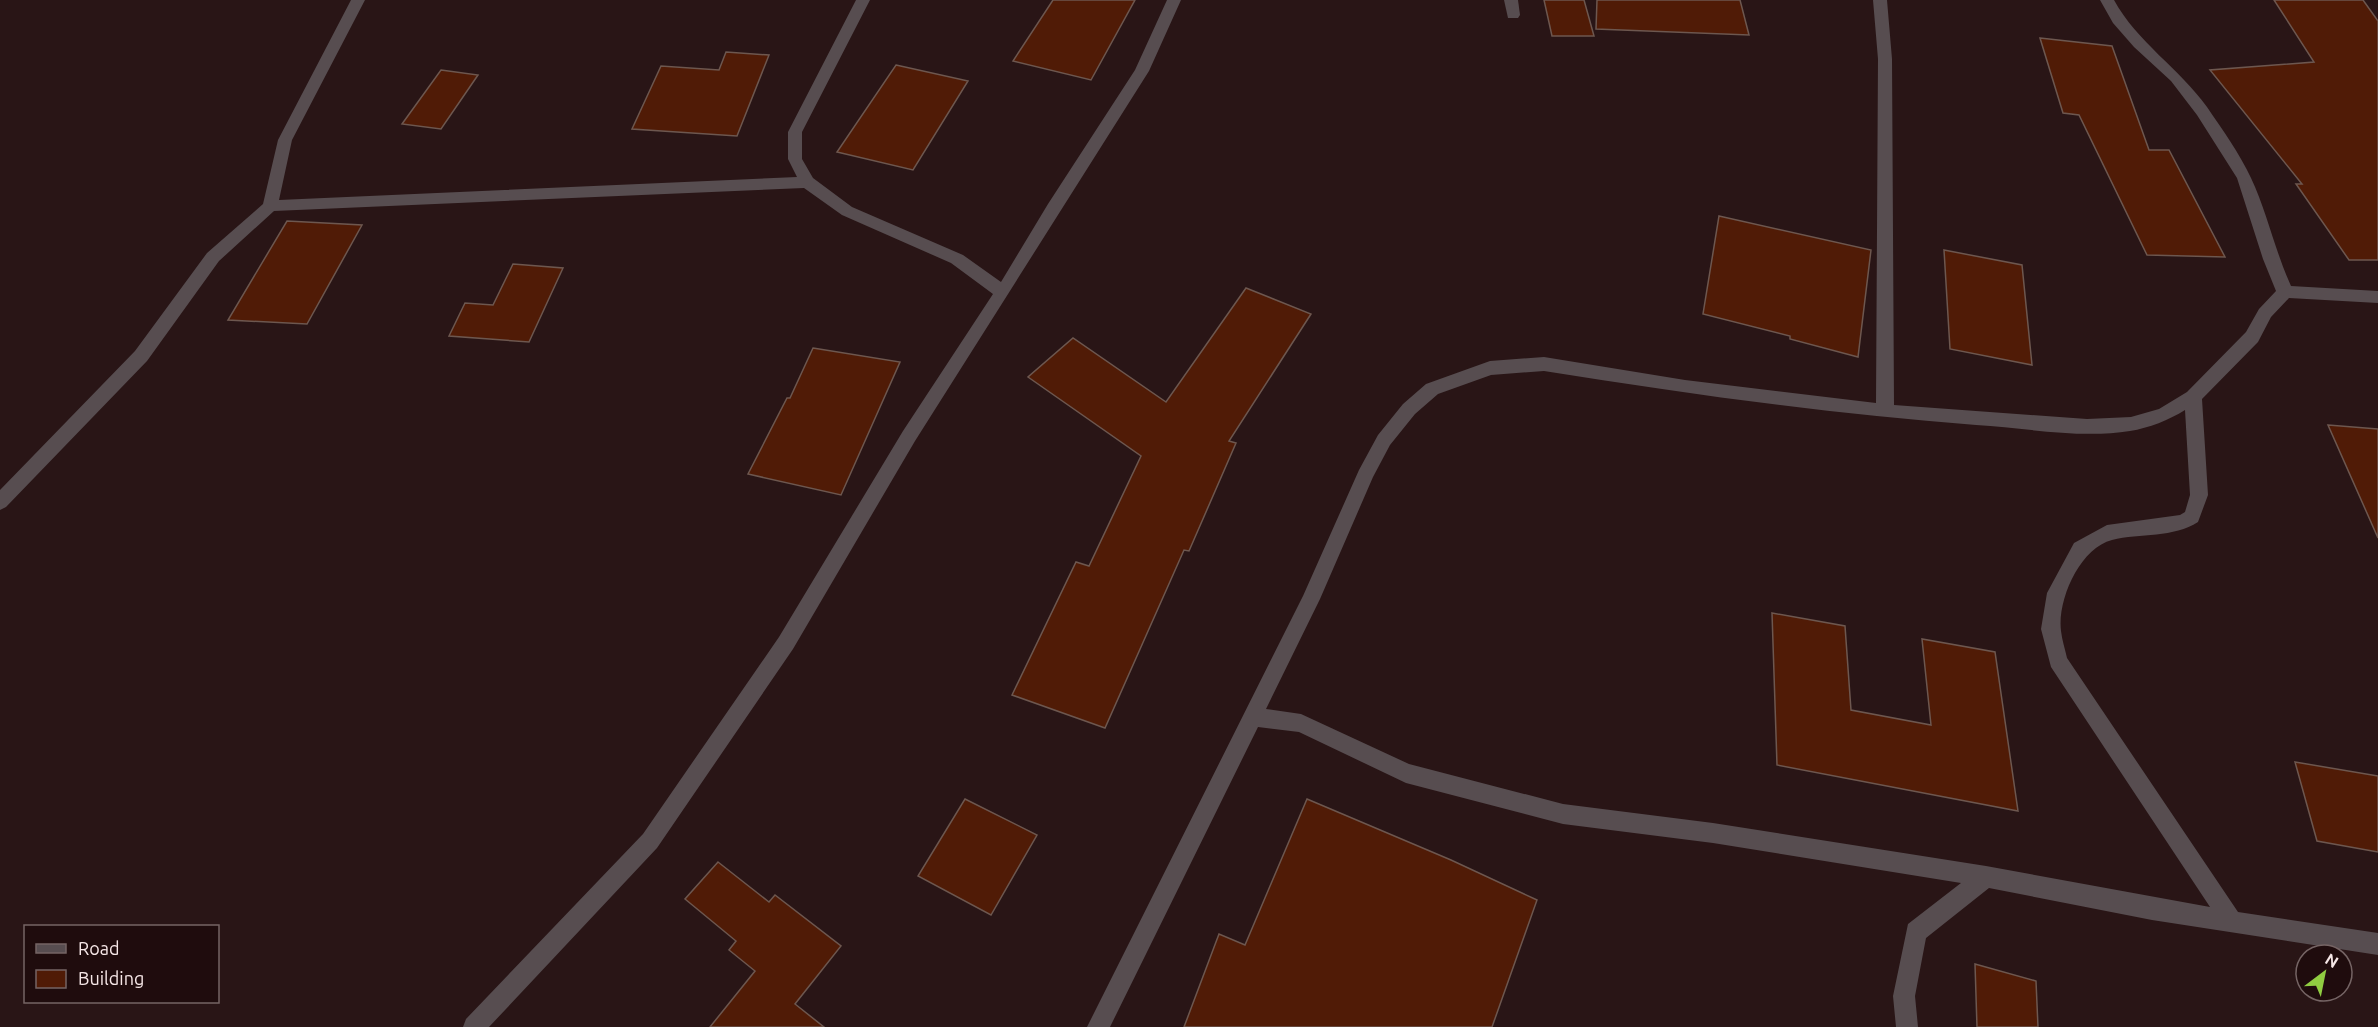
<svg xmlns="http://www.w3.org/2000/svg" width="2378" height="1027" font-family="Ubuntu,sans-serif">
	<rect width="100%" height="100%" fill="#291516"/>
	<g fill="#501b06" stroke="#6d574f" stroke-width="1.5">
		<path d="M1053 0H1135L1091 80 1013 61Z"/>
		<path d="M1544 0H1584L1594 36H1552Z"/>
		<path d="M1597 0H1740L1749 35 1596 29Z"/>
		<path d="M2274 0H2363L2378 21V260H2349L2296 184H2302L2210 70 2314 62Z"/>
		<path d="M2040 38 2112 46 2149 150H2169L2225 257 2147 255 2079 115 2063 113Z"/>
		<path d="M726 52 769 55 737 136 632 129 661 66 719 70Z"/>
		<path d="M896 65 968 81 913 170 837 152Z"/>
		<path d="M441 70 478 75 441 129 402 124Z"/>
		<path d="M1719 216 1871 250 1858 357 1790 339V336L1703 314Z"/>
		<path d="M287 221 362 225 307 324 228 320Z"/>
		<path d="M1944 250 2022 265 2032 365 1950 349Z"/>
		<path d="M513 264 563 268 529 342 449 336 465 303 493 305Z"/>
		<path d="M1246 288 1311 314 1229 441 1236 443 1189 551 1184 550 1105 728 1012 695 1076 562 1089 566 1141 456 1028 377 1073 338 1166 402Z"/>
		<path d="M813 348 900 362 841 495 748 474 787 398H790Z"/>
		<path d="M2328 425 2378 429V538Z"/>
		<path d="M1772 613 1845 626 1851 710 1931 725 1922 639 1995 652 2018 811 1777 765Z"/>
		<path d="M2295 762 2378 776V852L2317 841Z"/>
		<path d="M965 799 1037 835 991 915 918 876Z"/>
		<path d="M1307 799 1451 860 1537 900 1492 1027H1184L1219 934 1245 945Z"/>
		<path d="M718 862 769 902 775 895 841 946 795 1004 824 1027H710L755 971 729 950 736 941 685 899Z"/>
		<path d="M1975 964 2036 981 2038 1027H1977Z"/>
	</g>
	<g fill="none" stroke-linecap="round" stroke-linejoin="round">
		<g fill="#574d50" fill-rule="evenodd">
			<path d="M351 0H365L292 140 279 200 797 177 788 159V132L856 0H870L802 132V159L813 178 852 207 963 255 1001 282 1048 204 1135 70 1167 0H1181L1149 71 915 441 793 649 657 848 489 1027H463L466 1019 643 834 779 637 903 431 993 294 951 263 842 215 804 188 274 211 219 261 147 361 6 507 0 510V490L135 351 207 253 263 204 278 140Z"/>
			<path d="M1504 0H1518L1520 15 1518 18H1508Z"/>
			<path d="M1873 0H1887L1892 59 1894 405 2087 419 2131 417 2159 409 2187 392 2246 332 2259 309 2276 291 2263 259 2237 178 2197 115 2171 81 2134 47 2113 23 2100 0H2114C2137 42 2179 68 2207 107 2222 129 2240 154 2251 178 2267 212 2275 251 2291 286L2378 291V303L2289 298 2271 317 2258 342 2202 399 2208 495 2198 522C2174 538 2140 533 2112 540 2080 548 2057 600 2061 631 2062 640 2065 649 2067 658L2238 912 2378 933V955L2152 920 1989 888 1926 938 1915 996 1918 1027H1896L1893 996 1908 924 1961 883 1713 843 1563 824 1406 783 1299 732 1258 727 1110 1027H1087L1303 596 1359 470 1378 435 1403 404 1426 384 1490 361 1544 357 1685 380 1876 403 1878 59ZM1544 371C1688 394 1831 414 1976 425 2026 428 2081 439 2130 431 2149 428 2169 420 2185 410L2190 495 2185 512 2180 515 2107 525 2074 543 2047 593 2041 629 2051 667 2210 907 1986 866 1713 823 1563 804 1409 764 1301 714 1266 709 1320 599 1373 477 1390 445 1415 414 1438 394 1491 375Z"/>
		</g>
	</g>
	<rect x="24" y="925" width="195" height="78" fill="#1f0c0d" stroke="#756464" stroke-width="1.5"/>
	<rect x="36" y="944" width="30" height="9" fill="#574d50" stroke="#756464" stroke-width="1.5"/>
	<text x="78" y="955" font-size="18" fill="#f6e7e7">Road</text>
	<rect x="36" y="970" width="30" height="18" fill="#501b06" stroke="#756464" stroke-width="1.5"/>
	<text x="78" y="985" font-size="18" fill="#f6e7e7">Building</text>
	<g transform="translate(2324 973) rotate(32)"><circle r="28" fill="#1f0c0d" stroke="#756464" stroke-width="1.5"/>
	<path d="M0-4.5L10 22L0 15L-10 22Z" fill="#90cd41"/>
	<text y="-9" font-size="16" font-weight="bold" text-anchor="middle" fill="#f6e7e7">N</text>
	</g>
</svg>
